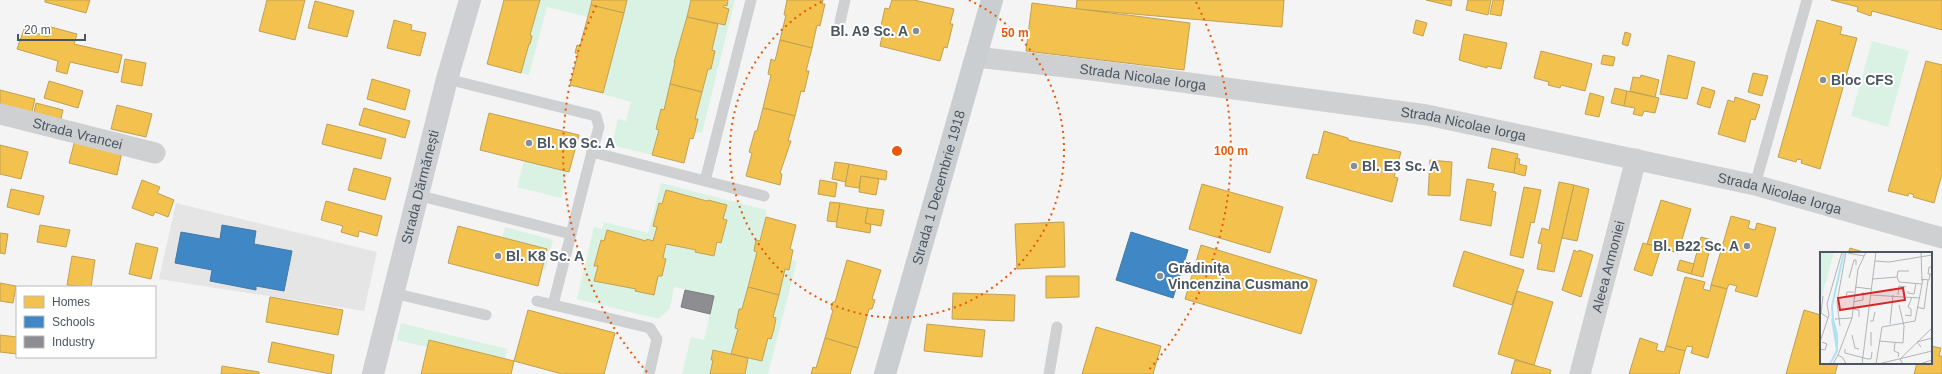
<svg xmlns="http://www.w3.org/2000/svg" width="1942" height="374" font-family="Helvetica,sans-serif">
	<rect width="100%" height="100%" fill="#f4f4f4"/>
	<path fill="#e6e5e6" d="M176 203 377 252 364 311 159 279Z"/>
	<g fill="#d9f2e3" fill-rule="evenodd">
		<path d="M540 0H592L588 17 547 7 529 75 521 73Z"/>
		<path d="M627 0H691L681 41H679L674 61 675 62 664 110 661 109 656 129 659 130 652 155 612 145 618 119 626 121 631 102 603 94Z"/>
		<path d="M728 0H735L702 133 695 132 697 119H695L708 69H711L715 51 712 50 718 24 725 25 729 9 723 7 724 5H727Z"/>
		<path d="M1872 41 1909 51 1888 127 1851 116Z"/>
		<path d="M524 161 567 172 561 198 517 187Z"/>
		<path d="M661 183 767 210 760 241H756L754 251 757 252 742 309H739L735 327 738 329 731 354 713 350 711 359 713 360 710 374H682L691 337 704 340 714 296 674 287 670 308 659 319 577 299 594 227 602 229 604 222 648 233ZM666 190 727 205 723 219 727 220 714 256 695 252 696 250 666 244 663 258 666 259 662 276H658L654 295 636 291V289L594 281 598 266 594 265 600 240 604 241 607 230 646 241 647 239 653 241 657 227 653 226 659 203 662 204Z"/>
		<path d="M505 227 553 240 545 270 542 269 547 249 502 238Z"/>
		<path d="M791 260 797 261 768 374H745L748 358 762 361 768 338 771 339 776 318 773 317 785 269 789 270Z"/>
		<path d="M401 323 507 349 505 359 430 340 427 347 397 340Z"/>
	</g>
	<g fill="#f2c14e" stroke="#c0a154">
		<path d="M45 0H90L86 13 45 2Z"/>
		<path d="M267 0H305L295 40 259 31Z"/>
		<path d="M504 0H540L530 35 532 36 530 44H529L521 73 487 64Z"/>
		<path d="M592 0H627L624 13 591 5Z"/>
		<path d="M691 0H728L727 6 724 5 723 7 729 9 725 25 687 17Z"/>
		<path d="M787 0H823L822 4H825L820 26 817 25 812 48 780 40 786 15H784Z"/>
		<path d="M892 0H914L954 9 950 24H953L947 48 944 47 940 61 880 46 883 32 880 30 885 8 889 9Z"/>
		<path d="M1077 0H1284L1282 27 1076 9Z"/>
		<path d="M1426 0H1452L1451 6Z"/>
		<path d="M1468 0H1491L1488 15 1466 10Z"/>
		<path d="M1493 0H1504L1501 16 1490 14Z"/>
		<path d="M1831 0H1942V30L1872 11 1871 16 1868 15 1857 11 1858 7Z"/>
		<path d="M315 1 354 11 347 37 308 28Z"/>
		<path d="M1032 3 1190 23 1184 70 1026 51Z"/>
		<path d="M591 5 624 13 603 93 570 85 578 54 575 53 577 45 580 46Z"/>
		<path d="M687 17 718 24 712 50 715 51 711 69H708L702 92 670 84 675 62H674Z"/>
		<path d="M394 20 412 25 411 30 426 33 420 56 387 48Z"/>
		<path d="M1416 20 1427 23 1423 36 1413 33Z"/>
		<path d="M1817 20 1842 27 1840 34 1857 38 1820 169 1801 163 1802 160 1797 159 1796 162 1778 157Z"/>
		<path d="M51 27 77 34 74 44 122 55 118 73 70 62 67 74 56 71 58 61 17 49 24 29 48 37Z"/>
		<path d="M1625 32 1631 34 1628 46 1622 44Z"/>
		<path d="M1464 34 1507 43 1501 69 1487 66V68L1459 60Z"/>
		<path d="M780 40 812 48 806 71H809L804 92 801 91 795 116 763 108 771 75 768 74 771 59 775 61Z"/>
		<path d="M1541 51 1592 64 1585 91 1561 85 1560 88 1548 85 1549 82 1534 78Z"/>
		<path d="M1603 55 1615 57 1613 66 1601 64Z"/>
		<path d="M1668 55 1695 62 1687 99 1660 94Z"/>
		<path d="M125 59 146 63 142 86 121 82Z"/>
		<path d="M1926 61 1942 65V174L1934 203 1913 197 1914 195 1909 193 1908 196 1888 191Z"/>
		<path d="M1753 73 1768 76 1762 96 1748 92Z"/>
		<path d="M1641 75 1659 80 1655 97 1630 91 1633 77 1640 78Z"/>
		<path d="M372 79 410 90 405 110 367 99Z"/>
		<path d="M49 81 83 91 78 108 44 98Z"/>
		<path d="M670 84 702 92 695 119H698L695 132 693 139 690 138 684 163 652 155 659 130 656 129 661 109 664 110Z"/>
		<path d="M1702 87 1715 91 1710 108 1697 104Z"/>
		<path d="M1615 88 1627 91 1624 106 1611 103Z"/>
		<path d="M0 90 35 99 30 120 0 112Z"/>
		<path d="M1627 91 1659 98 1655 113 1644 111 1642 116 1633 114 1635 108 1624 106Z"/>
		<path d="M1590 93 1604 97 1599 117 1585 114Z"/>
		<path d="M1735 97 1760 105 1755 120 1751 119 1745 142 1718 134 1728 100 1734 102Z"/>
		<path d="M36 103 63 110 59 127 32 121Z"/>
		<path d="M117 105 152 114 146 137 111 129Z"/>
		<path d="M364 108 410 121 405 138 359 125Z"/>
		<path d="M763 108 795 116 788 141H791L780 173 782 174 780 185 746 176 752 153 749 152 755 131H757Z"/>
		<path d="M489 113 579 135 569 172 480 150Z"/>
		<path d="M327 124 386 139 381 159 322 144Z"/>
		<path d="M1324 131 1348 138V140L1401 152 1394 177 1398 178 1392 202 1306 178 1313 154 1318 155Z"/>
		<path d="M75 140 122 152 117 175 69 163Z"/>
		<path d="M0 145 28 152 21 179 0 174Z"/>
		<path d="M1492 148 1518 154 1514 173 1488 168Z"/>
		<path d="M1516 158 1520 159 1519 164 1527 166 1525 176 1514 173Z"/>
		<path d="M1430 160 1452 162 1450 196 1428 195Z"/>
		<path d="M835 162 849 164 846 182 832 179Z"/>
		<path d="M849 164 887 171 886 180 861 176 859 188 845 186Z"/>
		<path d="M354 168 391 178 385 200 348 190Z"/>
		<path d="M861 176 879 179 876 195 859 192Z"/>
		<path d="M1467 179 1494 184 1492 191 1496 192 1491 226 1460 220Z"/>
		<path d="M142 180 160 187 157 193 174 200 168 217 155 212 153 216 132 208Z"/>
		<path d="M820 180 837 183 835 197 818 194Z"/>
		<path d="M1559 182 1574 185 1554 272 1537 269 1542 244 1538 243 1542 228 1549 230Z"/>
		<path d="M1202 184 1283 207 1270 253 1189 229Z"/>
		<path d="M1574 185 1589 189 1577 241 1562 238Z"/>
		<path d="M1524 187 1541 190 1534 223 1531 222 1523 258 1510 255Z"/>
		<path d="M11 189 44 196 39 215 7 207Z"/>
		<path d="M666 190 707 201 708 200 727 205 723 219 727 220 721 243 717 242 714 256 695 252 696 250 666 244 663 258 666 259 662 276H658L654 295 635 291 636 289 594 281 598 266H594L601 240 604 241 607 230 646 241 647 239 653 241 657 227 653 226 659 203 662 204Z"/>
		<path d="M1661 200 1691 209 1678 253 1647 244Z"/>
		<path d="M326 201 382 216 377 236 359 231 358 237 341 232 343 226 321 220Z"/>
		<path d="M830 202 840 203 837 222 827 221Z"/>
		<path d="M840 203 868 208 865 223 871 224 870 233 836 227Z"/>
		<path d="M868 208 884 210 881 226 865 223Z"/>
		<path d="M1731 216 1750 221 1748 228 1755 230 1757 223 1776 228 1757 297 1735 291 1737 286 1729 284 1727 289 1711 285Z"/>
		<path d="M766 217 796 225 790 249 793 250 789 270 785 269 779 295 748 287 757 252 754 251 756 240 760 241Z"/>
		<path d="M1064 222 1065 267 1017 269 1015 224Z"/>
		<path d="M40 225 70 230 66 247 37 242Z"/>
		<path d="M458 226 547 249 538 286 448 263Z"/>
		<path d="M0 233 8 234 5 254 0 253Z"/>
		<path d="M1701 237 1712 240 1703 277 1691 274Z"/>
		<path d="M136 243 158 248 151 279 129 274Z"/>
		<path d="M1643 243 1661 248 1652 276 1634 270Z"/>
		<path d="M1201 245 1317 280 1301 334 1185 299Z"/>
		<path d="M1850 248 1867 253H1848Z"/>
		<path d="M1574 250 1578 252 1579 250 1593 255 1581 297 1562 290Z"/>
		<path d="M1464 251 1524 270 1512 305 1453 286Z"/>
		<path d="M72 256 95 260 91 287 67 285Z"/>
		<path d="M847 260 881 270 872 299 875 300 872 309H869L858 348 825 338 833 310 831 309 833 302H835Z"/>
		<path d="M1680 260 1694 264 1691 274 1677 270Z"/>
		<path d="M1046 276H1079V297L1046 298Z"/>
		<path d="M1685 277 1705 282 1703 289 1710 291 1711 285 1727 289 1708 358 1691 353 1693 347 1687 346 1685 351 1666 346Z"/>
		<path d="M0 283 16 286 13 303 0 301Z"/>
		<path d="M748 287 779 295 773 317 776 318 774 329 771 339 768 338 762 361 731 354 738 329 735 328 739 309H742Z"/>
		<path d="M1517 291 1553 302 1534 365 1498 354Z"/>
		<path d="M953 293 1015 295 1014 321 952 319Z"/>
		<path d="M270 297 343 310 338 335 266 322Z"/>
		<path d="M528 310 615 333 604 374H562L514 361Z"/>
		<path d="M1804 310 1821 315V363H1838L1835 374H1786Z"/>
		<path d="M927 324 985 330 982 357 924 351Z"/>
		<path d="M1096 327 1161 346 1153 374H1082Z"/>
		<path d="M0 335 17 337V354L0 352Z"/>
		<path d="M825 338 858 348 850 374H811L813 367 816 368Z"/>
		<path d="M1640 338 1658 344 1656 350 1664 352 1666 346 1685 351 1679 374H1629Z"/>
		<path d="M429 340 514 361 511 374H421Z"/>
		<path d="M272 342 334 355 331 374 268 362Z"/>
		<path d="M1931 346 1941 348 1939 356H1942V374H1914L1917 363H1931Z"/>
		<path d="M713 350 748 358 745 374H710L713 360H711Z"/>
		<path d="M1515 360 1551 370 1550 374H1511Z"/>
		<path d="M222 366 259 372V374H221Z"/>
	</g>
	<g fill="#3f88c5" stroke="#4279a7">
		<path d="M222 225 256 231 254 244 292 251 284 291 256 286V290L210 281 212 270 175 263 181 232 220 239Z"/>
		<path d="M1131 232 1188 250 1173 298 1116 280Z"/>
	</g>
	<path fill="#8d8d92" stroke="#797c83" d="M685 290 714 296 710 314 681 307Z"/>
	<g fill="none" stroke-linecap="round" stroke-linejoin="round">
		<g stroke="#ced0d2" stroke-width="11">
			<path d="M840 22 845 0"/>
			<path d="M447 79 596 116 599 127 592 152"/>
			<path d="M705 181 764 196"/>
			<path d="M1755 185 1807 0"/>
			<path d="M417 195 571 234 592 152 705 181 751 0"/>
			<path d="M393 293 486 315"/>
			<path d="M537 301 650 328 657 339 649 374"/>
			<path d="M553 305 571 234"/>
			<path d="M1049 374 1057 327"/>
		</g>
		<g stroke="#ced0d2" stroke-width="21">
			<path id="s1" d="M976 57 1092 70 1427 115 1755 185 1942 238"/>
			<path id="s2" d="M0 114 155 153"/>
			<path id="s3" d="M1580 374 1636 159"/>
		</g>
		<path stroke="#ced0d4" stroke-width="22" id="s4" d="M373 374 447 79 470 0"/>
		<path stroke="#caced1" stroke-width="22" id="s5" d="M885 374 992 0"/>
	</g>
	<g fill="none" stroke="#e8590c" stroke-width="2" stroke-dasharray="2 4">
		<path d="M969 0A167 167 0 1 1 825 0"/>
		<path d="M647 372A334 334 0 0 1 598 2M1196 2A334 334 0 0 1 1147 372"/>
	</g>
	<g fill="#868d94" stroke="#fff" stroke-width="1.5">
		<circle cx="916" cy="31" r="4"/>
		<circle cx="1823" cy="80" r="4"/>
		<circle cx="529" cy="143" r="4"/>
		<circle cx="1354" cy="166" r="4"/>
		<circle cx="1747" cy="246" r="4"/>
		<circle cx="498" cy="256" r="4"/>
		<circle cx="1160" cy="276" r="4"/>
	</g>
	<g text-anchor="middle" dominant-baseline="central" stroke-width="4" stroke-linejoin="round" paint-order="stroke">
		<g font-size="14" font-weight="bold" fill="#4a5661" stroke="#fff" text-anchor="start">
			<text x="908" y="31" text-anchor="end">Bl. A9 Sc. A</text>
			<text x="1831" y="80">Bloc CFS</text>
			<text x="537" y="143">Bl. K9 Sc. A</text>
			<text x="1362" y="166">Bl. E3 Sc. A</text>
			<text x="1739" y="246" text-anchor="end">Bl. B22 Sc. A</text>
			<text x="506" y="256">Bl. K8 Sc. A</text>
			<text x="1168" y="268">Grădinița<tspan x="1168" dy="16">Vincenzina Cusmano</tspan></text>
		</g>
		<g font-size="14" fill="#4a5661" stroke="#fff">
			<text stroke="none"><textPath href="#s1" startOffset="168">Strada Nicolae Iorga</textPath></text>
			<text stroke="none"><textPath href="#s1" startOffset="492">Strada Nicolae Iorga</textPath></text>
			<text stroke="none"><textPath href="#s2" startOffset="80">Strada Vrancei</textPath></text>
			<text stroke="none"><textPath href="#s4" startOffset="193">Strada Dărmănești</textPath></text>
			<text stroke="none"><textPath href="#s5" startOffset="194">Strada 1 Decembrie 1918</textPath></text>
			<text stroke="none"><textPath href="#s1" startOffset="816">Strada Nicolae Iorga</textPath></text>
			<text stroke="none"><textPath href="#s3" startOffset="111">Aleea Armoniei</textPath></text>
		</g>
	</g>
	<g transform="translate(1820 252)">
		<rect width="112" height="112" fill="#f4f4f4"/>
		<path d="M0 0H14L0 52Z" fill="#d9f2e3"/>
		<path d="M11 67H14L18 82V99L11 112H9L16 98Z" fill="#aee2f0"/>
		<path fill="none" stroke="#aee2f0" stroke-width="2" d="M13 68 12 54 24 0"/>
		<path fill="none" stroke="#b0b5b9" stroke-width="1" d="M101 0 102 29M28 1 44 4M55 9 69 10 112 3M112 15H109L108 22H112M77 25 78 19H89M29 26 34 8H36V13M53 27 77 25 79 30 102 32M101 27 109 28 110 22M35 35 51 37M88 39V41L94 42 96 31M51 43 100 46M78 43 79 34 86 35M3 44 1 61 8 66M26 45 27 40H34M33 50 43 48V40M97 55 104 57 108 28M33 57 39 58V65M85 63 91 64V57L88 55 92 45M15 67 32 66M50 69H53L55 60M70 72 73 43M20 74 17 50 26 0M51 80V94M32 83 35 96 39 97M59 89 83 91 84 74 79 53M0 90 9 63 7 52 22 0M75 91 74 99 79 101 78 105M101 95 97 90 112 86M0 97 5 98 7 92 2 90M25 97V101L48 107H51L52 100M18 103 32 66 38 17 46 0M13 112 18 103 23 106 26 112M42 112 56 0M56 112 62 75 95 69 103 27M58 112 112 99M83 112 80 107 112 76M100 112 112 108"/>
		<path fill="#d62828" fill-opacity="0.15" stroke="#d62828" stroke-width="2" d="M83 36 85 48 20 58 18 46Z"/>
		<rect width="112" height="112" fill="none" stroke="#4a5661" stroke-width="2"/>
	</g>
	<circle cx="897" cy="151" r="6" fill="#e8590c" stroke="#fff" stroke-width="2"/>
	<g font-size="12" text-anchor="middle" font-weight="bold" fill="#e8590c" stroke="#fff" stroke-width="4" stroke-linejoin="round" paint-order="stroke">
		<text x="1015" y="37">50 m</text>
		<text x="1231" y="155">100 m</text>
	</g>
	<rect x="16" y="286" width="140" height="72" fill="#ffffff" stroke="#b7bbc0"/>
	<rect x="24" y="296" width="20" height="12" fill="#f2c14e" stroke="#b7bbc0"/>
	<text x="52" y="306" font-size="12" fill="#4a5661">Homes</text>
	<rect x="24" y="316" width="20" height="12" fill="#3f88c5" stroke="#b7bbc0"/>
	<text x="52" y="326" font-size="12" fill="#4a5661">Schools</text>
	<rect x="24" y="336" width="20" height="12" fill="#8d8d92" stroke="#b7bbc0"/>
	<text x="52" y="346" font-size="12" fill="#4a5661">Industry</text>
	<path d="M18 34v6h67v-6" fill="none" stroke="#4a5661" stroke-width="2"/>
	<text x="24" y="34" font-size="12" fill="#4a5661" stroke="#ffffff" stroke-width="3" paint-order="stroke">20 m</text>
</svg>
